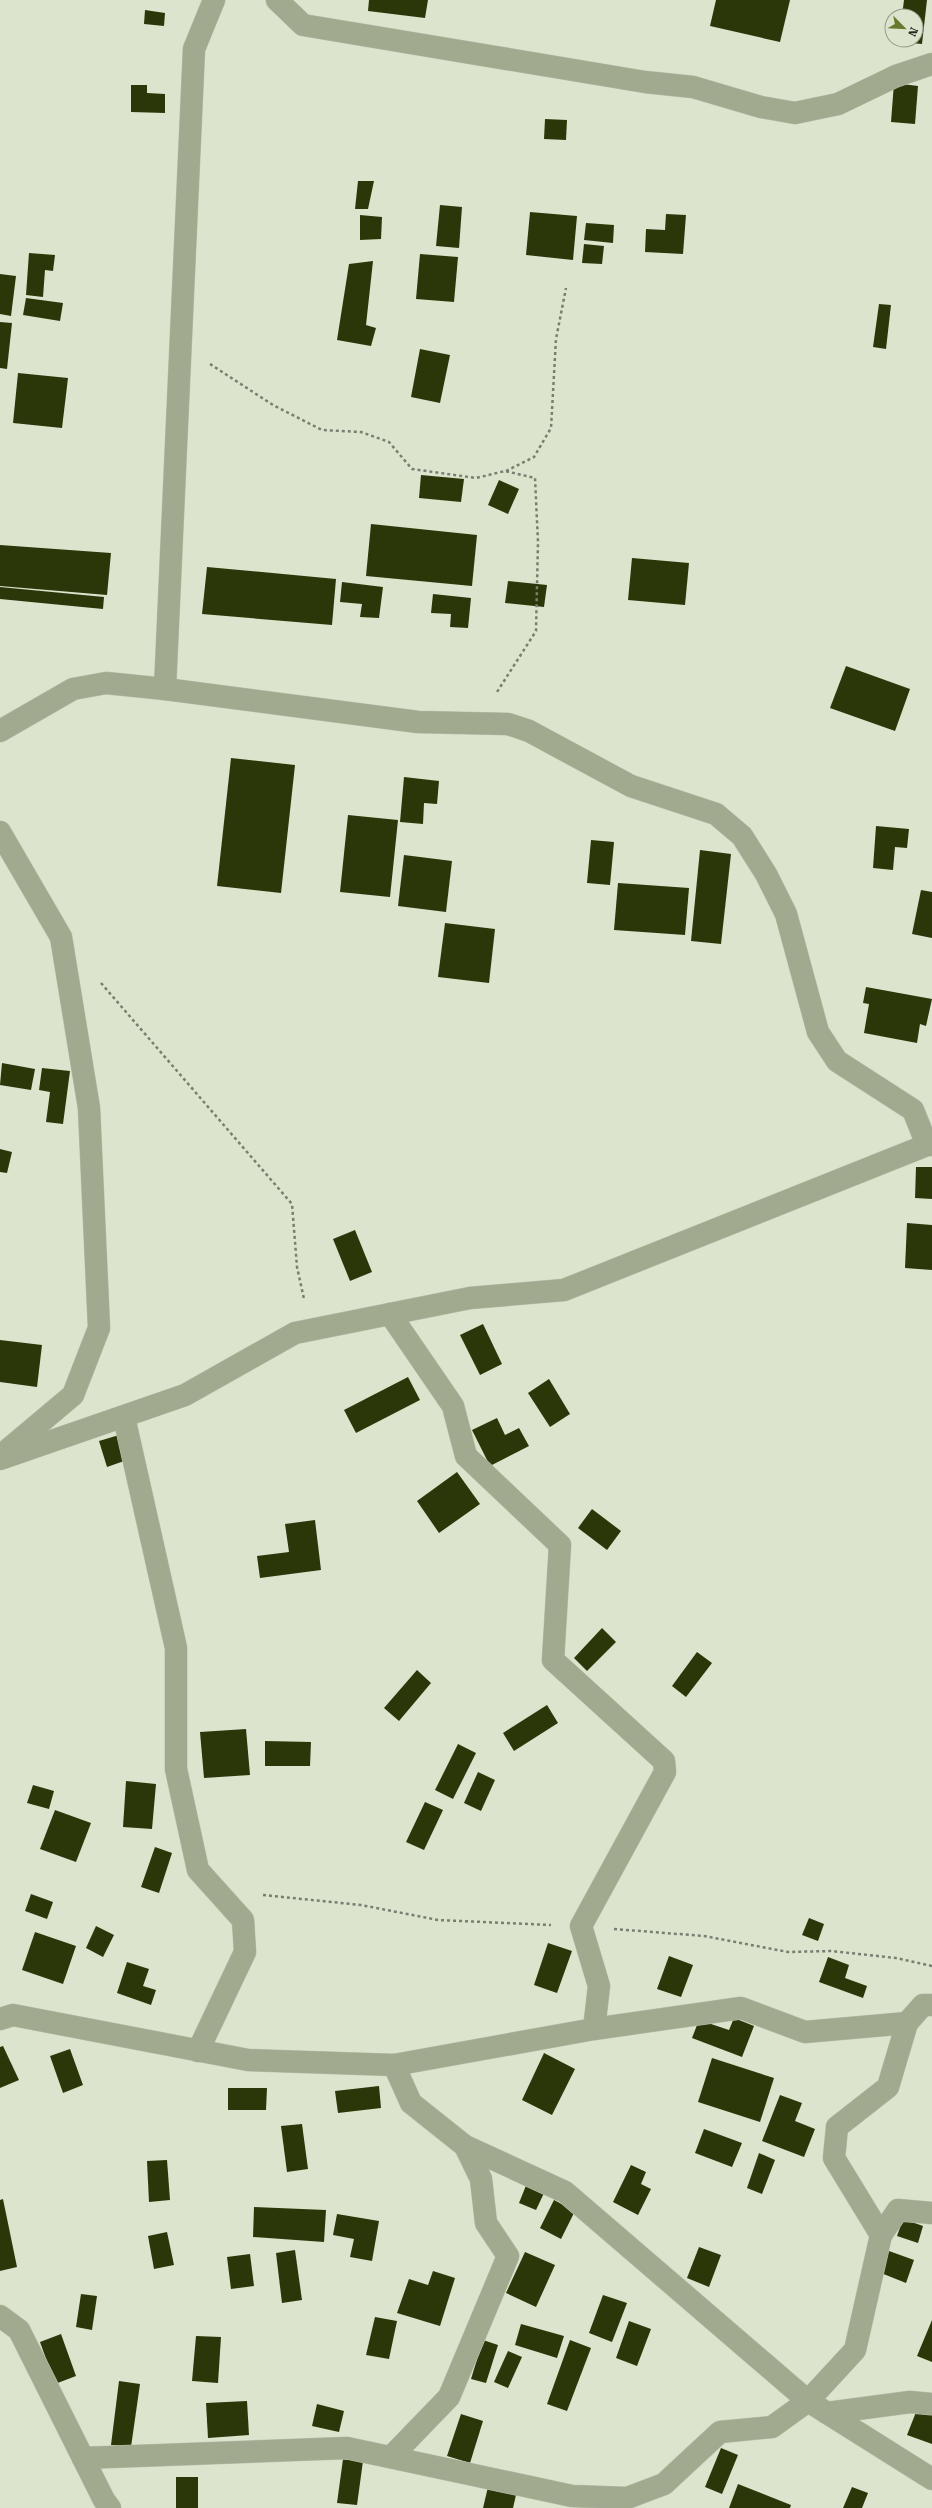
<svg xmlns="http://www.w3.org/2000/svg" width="932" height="2508" font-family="'Roboto Serif',serif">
	<rect width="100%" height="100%" fill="#dce4ce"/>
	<g fill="#2c3709">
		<path d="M369 0H428L425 18 368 11Z"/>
		<path d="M716 0H790L780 42 710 26Z"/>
		<path d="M904 0H927L922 44 900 42 916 40V16H902Z"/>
		<path d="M145 10 165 13 164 26 144 24Z"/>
		<path d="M894 83 918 86 915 124 891 122Z"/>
		<path d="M131 85H147V93L165 94V113L131 112Z"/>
		<path d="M545 119 567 120 566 140 544 139Z"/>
		<path d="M358 181H374L368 209H355Z"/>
		<path d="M440 205 462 207 459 248 436 246Z"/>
		<path d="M530 212 577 216 573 260 526 255Z"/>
		<path d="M666 214 686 215 683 254 645 252 646 229 665 230Z"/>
		<path d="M360 215 382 217 381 239 360 240Z"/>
		<path d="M586 223 614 225 613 243 584 240Z"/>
		<path d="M584 244 604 246 602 264 582 263Z"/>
		<path d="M29 253 55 255 53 271 45 270 43 297 26 295Z"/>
		<path d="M420 254 458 257 454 302 416 299Z"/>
		<path d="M373 261 366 325 376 328 371 346 337 340 349 264Z"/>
		<path d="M0 274 16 276 11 316 0 314Z"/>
		<path d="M26 298 63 303 60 321 23 315Z"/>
		<path d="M879 304 891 305 886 349 873 347Z"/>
		<path d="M0 322 12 323 7 369 0 368Z"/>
		<path d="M420 349 450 355 440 403 411 397Z"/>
		<path d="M18 373 68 378 62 428 13 423Z"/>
		<path d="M421 475 464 479 461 502 419 498Z"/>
		<path d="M499 480 519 489 508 514 488 505Z"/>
		<path d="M371 524 477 535 472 586 366 576Z"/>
		<path d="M0 545 111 553 107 595 0 586Z"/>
		<path d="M632 558 689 563 685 605 628 600Z"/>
		<path d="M207 567 336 579 332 625 202 614Z"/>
		<path d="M508 581 547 585 544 607 505 603Z"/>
		<path d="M342 582 383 587 379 618 360 617 362 604 340 602Z"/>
		<path d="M0 587 104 597 103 609 0 599Z"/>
		<path d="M433 594 471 598 468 628 450 627 451 614 431 613Z"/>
		<path d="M846 666 910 689 895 731 830 708Z"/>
		<path d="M231 758 295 765 281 893 217 886Z"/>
		<path d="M404 777 439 781 437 804 424 803 423 824 400 822Z"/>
		<path d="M348 815 398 820 390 897 340 892Z"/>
		<path d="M876 826 909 829 907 848 895 847 893 870 873 868Z"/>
		<path d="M591 840 614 842 610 885 587 883Z"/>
		<path d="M700 850 731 854 721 944 691 941Z"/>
		<path d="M404 855 452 861 446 912 398 906Z"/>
		<path d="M618 883 689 888 685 935 614 930Z"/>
		<path d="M921 890 932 892V938L912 934Z"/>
		<path d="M445 923 495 929 489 983 438 977Z"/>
		<path d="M866 987 932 999 926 1026 920 1024 917 1043 864 1033 869 1004 863 1003Z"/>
		<path d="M2 1063 35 1069 31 1090 0 1085Z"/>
		<path d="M42 1068 70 1071 63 1124 46 1122 50 1092 39 1090Z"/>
		<path d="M0 1149 12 1152 7 1173 0 1172Z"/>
		<path d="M916 1167H932V1199L915 1198Z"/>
		<path d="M907 1223 932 1225V1270L905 1268Z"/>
		<path d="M355 1230 372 1272 350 1281 333 1239Z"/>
		<path d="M483 1324 502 1364 480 1375 460 1335Z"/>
		<path d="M0 1340 42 1345 37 1387 0 1382Z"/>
		<path d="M408 1377 420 1400 356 1433 344 1410Z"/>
		<path d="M549 1379 570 1414 550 1427 528 1393Z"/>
		<path d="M497 1418 505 1435 519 1428 529 1446 490 1466 472 1430Z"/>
		<path d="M119 1435 127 1460 107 1467 99 1441Z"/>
		<path d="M457 1472 480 1504 439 1533 417 1501Z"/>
		<path d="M592 1509 621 1531 607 1550 578 1528Z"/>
		<path d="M315 1520 321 1570 260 1578 257 1556 289 1552 285 1524Z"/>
		<path d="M602 1628 616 1642 587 1671 574 1658Z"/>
		<path d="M697 1652 712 1663 686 1697 672 1686Z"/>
		<path d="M417 1670 431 1683 399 1721 384 1708Z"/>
		<path d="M547 1705 558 1723 514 1751 503 1733Z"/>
		<path d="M246 1729 250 1775 204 1778 200 1732Z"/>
		<path d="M265 1741 311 1742 310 1766H265Z"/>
		<path d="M458 1744 476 1753 453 1799 435 1790Z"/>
		<path d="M478 1772 495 1780 481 1811 464 1803Z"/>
		<path d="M126 1781 156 1784 152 1829 123 1827Z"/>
		<path d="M33 1785 54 1791 49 1809 27 1803Z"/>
		<path d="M425 1802 443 1810 424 1850 406 1842Z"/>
		<path d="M55 1810 91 1823 76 1862 40 1849Z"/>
		<path d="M155 1847 172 1853 159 1893 141 1887Z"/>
		<path d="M31 1894 53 1902 47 1919 25 1911Z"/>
		<path d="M809 1918 824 1924 818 1941 802 1935Z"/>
		<path d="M96 1926 114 1935 103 1957 86 1948Z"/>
		<path d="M35 1932 76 1946 63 1984 22 1970Z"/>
		<path d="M548 1943 572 1951 557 1993 534 1985Z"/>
		<path d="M669 1956 693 1965 681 1997 657 1989Z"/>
		<path d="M828 1957 849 1965 845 1978 867 1986 863 1998 819 1982Z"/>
		<path d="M127 1962 149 1969 143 1986 156 1990 151 2005 117 1993Z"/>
		<path d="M734 2018 754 2026 742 2057 692 2038 699 2020 729 2030Z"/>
		<path d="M3 2046 19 2080 0 2088V2047Z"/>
		<path d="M70 2049 83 2085 63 2093 50 2056Z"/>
		<path d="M544 2053 575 2069 552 2115 522 2100Z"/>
		<path d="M712 2058 774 2078 760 2122 698 2102Z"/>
		<path d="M379 2086 381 2108 338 2113 335 2091Z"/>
		<path d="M228 2088H267L266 2110H228Z"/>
		<path d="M780 2095 802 2103 795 2121 815 2129 804 2157 762 2141Z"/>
		<path d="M302 2124 308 2169 287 2172 281 2126Z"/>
		<path d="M704 2129 742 2143 732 2167 695 2153Z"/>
		<path d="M759 2153 775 2160 762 2194 747 2188Z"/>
		<path d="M167 2160 170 2200 149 2202 147 2161Z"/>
		<path d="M631 2165 646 2172 641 2184 651 2189 638 2215 613 2202Z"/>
		<path d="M527 2183 545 2191 536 2210 519 2203Z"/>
		<path d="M3 2199 17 2267 0 2271V2200Z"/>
		<path d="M554 2200 575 2211 561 2239 540 2228Z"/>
		<path d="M254 2207 326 2210 324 2242 253 2237Z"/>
		<path d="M337 2214 379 2221 372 2261 350 2257 354 2239 333 2235Z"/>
		<path d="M903 2219 923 2226 918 2243 897 2236Z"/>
		<path d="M167 2232 174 2265 154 2269 148 2236Z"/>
		<path d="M699 2247 721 2255 709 2287 687 2278Z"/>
		<path d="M295 2250 302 2300 282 2303 276 2253Z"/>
		<path d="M889 2251 914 2260 906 2283 881 2273Z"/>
		<path d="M525 2252 555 2265 536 2307 506 2293Z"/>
		<path d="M250 2254 254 2286 231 2289 227 2257Z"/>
		<path d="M433 2271 455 2278 440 2326 397 2313 409 2279 428 2285Z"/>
		<path d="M81 2294 97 2296 92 2330 76 2327Z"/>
		<path d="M603 2295 627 2303 612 2342 589 2333Z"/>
		<path d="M375 2317 397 2321 389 2359 366 2355Z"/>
		<path d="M932 2320V2362L917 2356Z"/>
		<path d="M629 2321 651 2329 637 2366 616 2358Z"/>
		<path d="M521 2324 564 2336 557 2358 515 2345Z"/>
		<path d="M61 2334 76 2376 55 2384 40 2342Z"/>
		<path d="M196 2336 221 2337 218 2383 192 2381Z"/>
		<path d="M483 2340 498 2345 486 2383 471 2379Z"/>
		<path d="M570 2340 591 2348 567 2411 547 2404Z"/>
		<path d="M508 2351 522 2357 508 2388 494 2382Z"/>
		<path d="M119 2381 140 2384 131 2447 111 2445Z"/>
		<path d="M247 2401 249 2435 208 2438 206 2403Z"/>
		<path d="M317 2404 344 2411 339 2432 312 2426Z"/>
		<path d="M918 2407 932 2412V2444L907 2435Z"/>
		<path d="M461 2414 483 2421 470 2463 447 2456Z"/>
		<path d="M721 2448 738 2455 722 2494 705 2487Z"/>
		<path d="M343 2459 363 2461 357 2505 337 2503Z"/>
		<rect x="176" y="2477" width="22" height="31"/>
		<path d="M738 2484 791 2505 790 2508H729Z"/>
		<path d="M488 2487 516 2495 513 2508H483Z"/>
		<path d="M852 2487 868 2493 862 2508H843Z"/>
	</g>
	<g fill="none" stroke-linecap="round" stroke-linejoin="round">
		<defs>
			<g id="minor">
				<path d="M277 0 303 25 645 82 693 87 761 107 795 113 838 104 896 76 932 64"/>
				<path d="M165 689 194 49 214 0"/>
				<path d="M0 731 73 689 106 683 165 689 418 722 508 724 529 731 631 786 716 814 742 836 766 874 786 914 818 1032 837 1061 913 1110 927 1145"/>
				<path d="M0 832 61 937 89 1108 99 1328 73 1395 4 1453"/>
				<path d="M390 1314 453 1406 466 1456 560 1545 553 1660 664 1761 665 1772 581 1926 599 1986 594 2029"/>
				<path d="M124 1417 176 1648V1769L198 1870 243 1920 245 1952 198 2051"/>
				<path d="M0 1459 185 1395 295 1333 470 1298 564 1290 927 1145H932"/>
				<path d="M0 2019 13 2015 248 2060 394 2065 594 2029 741 2008 805 2032 907 2023"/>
				<path d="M394 2065 411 2103 465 2146 565 2192 808 2401 932 2479"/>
				<path d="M881 2235 898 2210 932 2213"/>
				<path d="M0 2316 19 2330 104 2500 110 2508"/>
				<path d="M827 2413 910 2402 932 2404"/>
				<path d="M391 2457 449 2397 508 2256 486 2223 481 2179 465 2146"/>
				<path d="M83 2458 347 2448 572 2496 627 2498 664 2484 720 2432 772 2427 808 2401 855 2350 881 2235 834 2158 837 2127 888 2087 907 2023 923 2005H932"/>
			</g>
		</defs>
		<use href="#minor" stroke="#bbc2ae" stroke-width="23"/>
		<g stroke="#797f70" stroke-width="2.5" stroke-dasharray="3 3" stroke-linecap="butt">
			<path d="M210 364 273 405 322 430 361 432 389 442 412 469 476 478 505 471 535 478 538 542 536 631 497 692"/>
			<path d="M506 471 534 457 551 428 556 339 566 288"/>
			<path d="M101 983 292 1204 297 1267 304 1299"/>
			<path d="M263 1895 361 1905 438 1920 551 1925"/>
			<path d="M614 1929 704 1936 788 1952 831 1951 896 1958 932 1966"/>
		</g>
		<use href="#minor" stroke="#a1aa8f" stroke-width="22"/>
	</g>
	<g transform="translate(904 28) rotate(114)"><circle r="19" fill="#dce4ce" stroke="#939988"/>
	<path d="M0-3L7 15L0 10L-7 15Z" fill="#677b2c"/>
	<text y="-6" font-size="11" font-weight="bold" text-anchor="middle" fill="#25281f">N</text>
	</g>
</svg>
